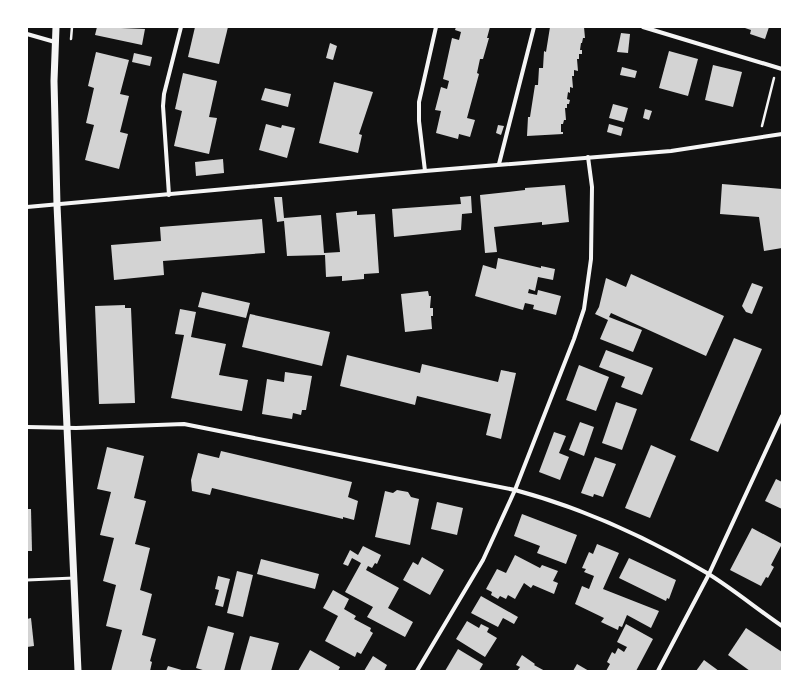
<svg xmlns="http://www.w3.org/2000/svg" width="809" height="698" font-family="Raleway,sans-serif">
	<rect width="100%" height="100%" fill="#111"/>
	<g fill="#d3d3d3">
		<path d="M97 27 145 29 142 45 95 35Z"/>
		<path d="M195 27H228L219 64 188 57Z"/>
		<path d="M456 27H490L487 38H489L483 59H480L477 73 479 74 467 118 475 120 470 137 459 134 458 139 436 133 441 111 435 110 441 87 447 89 449 81 443 79 452 38 459 40 461 32 455 30Z"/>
		<path d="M550 27H584L585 38H583L582 43H581L580 50H582V54H579V59H577L578 71 574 70V76H572L573 88 570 87V93L568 92 567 99 570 100 569 104H567V108H565L566 120H564L563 124H561V132H563V134L527 136 528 117H530L535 85H538L539 68H543L544 51 546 52Z"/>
		<path d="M742 27H769L765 39 750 34 751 30Z"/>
		<path d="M621 33 630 34 628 53 617 52Z"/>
		<path d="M330 43 337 46 333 60 326 58Z"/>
		<path d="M669 51 698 59 688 96 659 88Z"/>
		<path d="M96 52 129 60 120 94 129 96 120 132 128 134 119 169 85 160 94 125 86 123 94 88 88 86Z"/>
		<path d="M134 53 152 57 150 66 132 62Z"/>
		<path d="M713 65 742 72 733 107 705 100Z"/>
		<path d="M622 67 637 71 635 78 620 75Z"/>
		<path d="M183 73 217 81 209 117 217 118 209 154 174 146 182 111 175 109Z"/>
		<path d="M334 82 373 92 359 134 362 135 358 153 319 143Z"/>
		<path d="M265 88 291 94 288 107 261 100Z"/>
		<path d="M613 104 628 108 624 122 609 118Z"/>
		<path d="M645 109 652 111 649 120 643 118Z"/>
		<path d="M266 124 281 128 282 125 295 128 287 158 259 150Z"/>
		<path d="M609 124 623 128 621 136 607 132Z"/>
		<path d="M498 125 504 126 501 135 496 133Z"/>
		<path d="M223 159 224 173 196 176 195 162Z"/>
		<path d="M722 184 782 189V248L764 251 759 217 720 214Z"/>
		<path d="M565 185 569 222 542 225V222L494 227 497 252 485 253 480 195 525 190V188Z"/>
		<path d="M471 196 472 213 462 214 461 230 394 237 392 209 461 204 460 197Z"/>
		<path d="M274 197H282L284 218 321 215 324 253 340 252 336 213 357 211V215L375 214 379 273 364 274V279L342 281V276L326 277 325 255 287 256 284 221 277 222Z"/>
		<path d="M262 219 265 253 163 261 164 275 114 280 111 245 161 241 160 227Z"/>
		<path d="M498 258 541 268V266L555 269 553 280 538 277 535 291 529 289 528 293 537 295 538 290 561 296 556 315 533 309 534 305 525 303 523 310 475 296 483 265 496 269Z"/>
		<path d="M631 274 724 316 706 356 611 313 609 317 642 330 633 352 600 339 608 320 595 314 599 307 606 278 626 287Z"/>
		<path d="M752 283 763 287 752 314 746 312 742 306Z"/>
		<path d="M428 291 429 296H431L430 308H433V316H431L432 329 405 332 401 294Z"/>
		<path d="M202 292 250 303 246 318 198 307Z"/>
		<path d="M125 305V308H131L135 403 99 404 95 306Z"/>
		<path d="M180 309 196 312 191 337 226 344 219 375 248 380 242 411 171 398 184 335 175 334Z"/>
		<path d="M250 314 330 332 322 366 242 347Z"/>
		<path d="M734 338 762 349 718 452 690 440Z"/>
		<path d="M606 350 653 368 642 395 621 387 625 377 599 367Z"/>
		<path d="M347 355 420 373 422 364 498 382 501 370 516 373 501 439 486 435 491 414 417 396 415 405 340 386Z"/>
		<path d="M579 365 609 377 596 411 566 400Z"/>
		<path d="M285 372 312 376 306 410H302L301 415 293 413 292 419 262 414 267 379 284 382Z"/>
		<path d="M616 402 637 409 622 450 602 443Z"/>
		<path d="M580 422 594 427 584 456 569 450Z"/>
		<path d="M554 432 566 436 559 453 569 457 560 480 539 472Z"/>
		<path d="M651 445 676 456 650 518 625 508Z"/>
		<path d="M107 447 144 456 134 498 146 501 135 544 150 548 140 590 152 594 142 635 156 639 150 661 152 662 150 671H111L122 630 106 626 116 585 103 581 114 538 100 535 111 492 97 489Z"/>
		<path d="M221 451 352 482 348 497 358 501 354 520 343 517V519L212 488 210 495 192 491 191 480 198 453 219 458Z"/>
		<path d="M595 457 616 464 603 497 594 494 593 497 581 493Z"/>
		<path d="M776 479 782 482V509L765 501Z"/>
		<path d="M397 490 408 492 411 497 419 499 410 545 375 537 385 491 393 493Z"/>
		<path d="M437 502 463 508 457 535 431 529Z"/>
		<path d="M27 509H31L32 551H27Z"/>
		<path d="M522 514 577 535 566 564 537 553 540 546 514 536Z"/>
		<path d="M752 528 782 544 771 565 774 567 768 578 766 577 761 586 730 570Z"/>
		<path d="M597 544 619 553 603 589 659 611 651 628 627 615 622 627 619 626 618 630 601 622 604 618 575 604 582 586 589 589 594 576 584 572 586 569 582 568 589 552 593 554Z"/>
		<path d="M363 546 381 555 377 564 375 563 372 568 368 566 366 570 399 588 388 608 413 622 405 637 367 617 373 607 345 592 361 563 352 558 348 566 343 564 350 550 358 555Z"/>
		<path d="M515 555 540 568 542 565 558 571 553 581 558 583 554 594 533 585 531 588 524 583 515 599 508 595 506 599 500 596 498 599 491 595 492 592 486 589 497 569 506 573Z"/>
		<path d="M422 557 444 570 430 595 403 580 413 562 418 565Z"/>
		<path d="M629 558 676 580 669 599 667 598 666 601 619 578Z"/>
		<path d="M261 559 319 574 315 589 257 574Z"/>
		<path d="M237 571 253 575 243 617 227 613Z"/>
		<path d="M218 576 230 579 223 607 215 605 219 590 215 589Z"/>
		<path d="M333 590 349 599 344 609 356 616 354 619 371 628 370 631 373 633 361 654 357 652 355 657 325 641 338 616 323 608Z"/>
		<path d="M481 596 518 617 514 624 503 618 498 627 471 613Z"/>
		<path d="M31 618 34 646 27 647V619Z"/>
		<path d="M467 621 479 628 481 624 489 628 487 632 497 638 485 657 456 639Z"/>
		<path d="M626 624 653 639 636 671H606L610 664 607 662 612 652 615 654 618 648 624 652 627 647 617 642Z"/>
		<path d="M208 626 234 633 224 671H206L196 668Z"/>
		<path d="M746 628 782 652V671H750L728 655Z"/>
		<path d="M250 636 279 643 271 671H240Z"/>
		<path d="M458 649 483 664 479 671H445Z"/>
		<path d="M310 650 340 667 338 671H298Z"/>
		<path d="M522 655 535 664 534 665 545 671H517L520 667 516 665Z"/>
		<path d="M373 656 387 665 384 671H364Z"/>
		<path d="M704 660 719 671H696Z"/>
		<path d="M577 664 589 671H573Z"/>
		<path d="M168 666 185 671H166Z"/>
	</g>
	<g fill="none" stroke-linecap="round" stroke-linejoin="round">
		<g stroke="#f5f5f5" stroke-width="2.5">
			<path d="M71 39 72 27"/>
			<path d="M762 126 774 78"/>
		</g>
		<path stroke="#f5f5f5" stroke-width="3" d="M27 580 74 578"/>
		<g stroke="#f5f5f5" stroke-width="4">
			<path d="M643 27 782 69"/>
			<path d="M27 34 55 42"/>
			<path d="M499 164 534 27"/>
			<path d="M425 171 419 121V102L436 27"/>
			<path d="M169 195 163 106 164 94 181 27"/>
			<path d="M27 207 425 171 671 151 782 134"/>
			<path d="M27 427 76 428 184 424 515 490C582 508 648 538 707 573 733 589 757 609 782 626"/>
			<path d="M417 671 483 560 515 490 574 339 584 309 591 259 592 187 588 157"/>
			<path d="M658 671 709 574 782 416"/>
		</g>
		<path stroke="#f5f5f5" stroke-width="7" d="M56 27 54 81 57 205 78 671"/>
	</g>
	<rect width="809" height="698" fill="none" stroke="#ffffff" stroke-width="56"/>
</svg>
